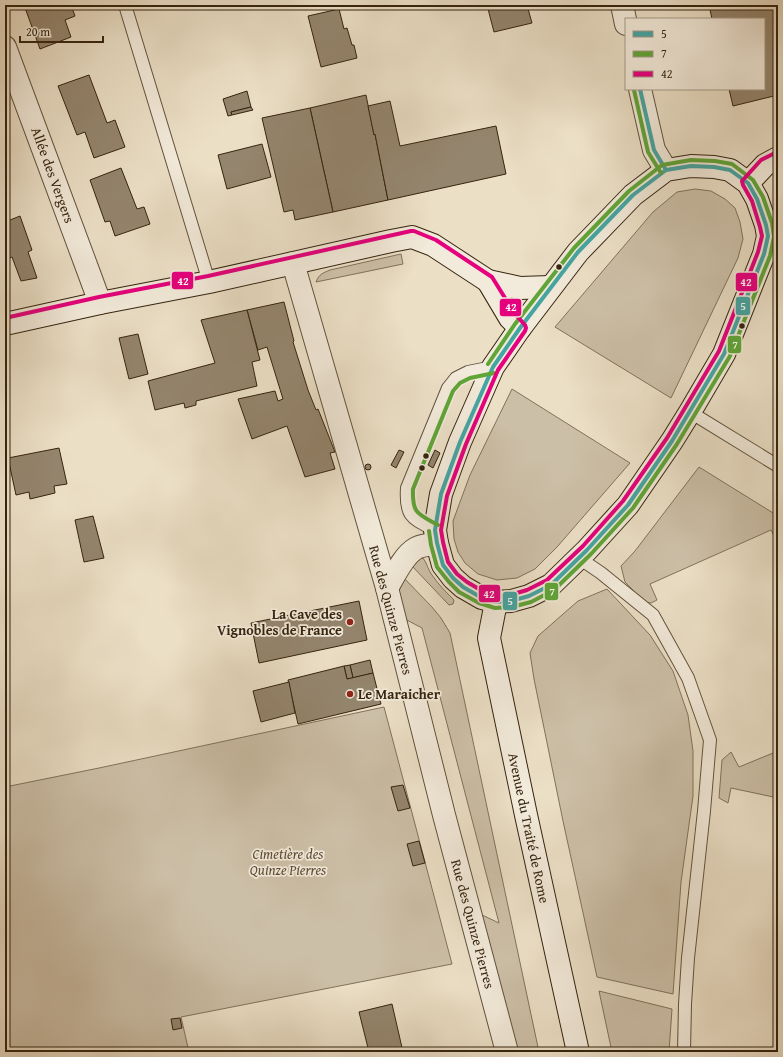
<svg xmlns="http://www.w3.org/2000/svg" width="783" height="1057" font-family="'Gentium Book Plus',serif">
	<rect width="100%" height="100%" fill="#ebdfc6"/>
	<filter id="stains"><feTurbulence type="fractalNoise" baseFrequency=".005" numOctaves="4"/><feColorMatrix values="0 0 0 0 .2 0 0 0 0 .09 0 0 0 0 .02 0 0 0 .5 -.17"/></filter>
	<radialGradient id="worn" r=".72"><stop offset=".6" stop-color="#630" stop-opacity="0"/><stop offset="1" stop-color="#630" stop-opacity=".3"/></radialGradient>
	<g fill="#ccbfa7" stroke="#80725b">
		<path d="M695 189 711 191 725 199 735 208 740 222 743 239 738 258 671 398 555 327 653 212 677 192Z"/>
		<path d="M401 254 403 264 316 282C319 274 323 273 330 270Z"/>
		<path d="M512 389 630 463 557 547 535 569 517 578 497 580 478 574 465 563 458 552 454 539 453 521 470 475Z"/>
		<path d="M699 467 778 516V544L771 530 650 584 657 600 651 603 645 602 625 582 621 566 635 551Z"/>
		<path d="M419 558H423C427 563 428 570 432 575 438 584 446 592 454 600L453 604 449 605 412 566Z"/>
		<path d="M403 577 432 607 441 618 450 633 539 1052H517L480 914 499 923 422 628 401 617 397 599Z"/>
		<path d="M607 589 650 635 673 671 688 715 693 751V796L681 882 673 994 597 977 563 821 534 679 530 653 538 636 578 601Z"/>
		<path d="M384 707 452 964 181 1017 189 1052H5V787L99 768Z"/>
		<path d="M778 751V798L731 788 728 803 719 798 722 760 731 752 739 767Z"/>
		<path d="M599 991 672 1009 669 1052H612Z"/>
	</g>
	<g fill="#94856e" stroke="#35240f">
		<path d="M24 5H71L75 16 65 20 71 37 40 49Z"/>
		<path d="M487 5H527L532 23 494 32Z"/>
		<path d="M709 5H778V95L733 106 729 89H764V19H712Z"/>
		<path d="M339 9 344 29 347 28 352 45H354L357 58 321 67 308 16Z"/>
		<path d="M89 75 107 123 115 120 125 147 94 158 85 132 77 135 58 86Z"/>
		<path d="M247 91 251 107 231 112 232 115 228 116 223 99Z"/>
		<path d="M366 95 374 135 375 134 388 200 333 212 310 108Z"/>
		<path d="M390 101 400 146 496 126 506 174 388 200 375 134 374 135 368 106Z"/>
		<path d="M251 107 253 110 232 115 231 112Z"/>
		<path d="M310 108 333 212 295 220 293 210 284 212 262 118Z"/>
		<path d="M262 144 271 177 227 189 218 155Z"/>
		<path d="M121 168 137 209 144 207 150 224 115 236 110 221 105 222 90 180Z"/>
		<path d="M20 216 32 250 28 252 37 278 21 281 12 257 5 260V222Z"/>
		<path d="M284 302 294 341 293 342 308 390 316 410 318 409 335 452 330 453 335 469 305 477 287 426 252 439 238 399 275 391 278 401 283 399 267 347 258 350 247 310Z"/>
		<path d="M247 310 260 360 252 362 257 386 196 401V405L185 408 184 403 155 410 148 381 215 363 201 320Z"/>
		<path d="M138 334 148 374 129 379 119 338Z"/>
		<path d="M59 448 67 484 54 486 55 493 30 499 29 492 16 495 8 458Z"/>
		<path d="M399 450 404 452 396 468 391 465Z"/>
		<path d="M435 450 440 453 433 468 428 465Z"/>
		<circle cx="368" cy="467" r="3"/>
		<path d="M93 516 104 558 84 562 75 520Z"/>
		<path d="M359 601 367 640 259 663 251 623Z"/>
		<path d="M370 660 373 673 353 678 350 665Z"/>
		<path d="M350 665 353 678 347 679 344 666Z"/>
		<path d="M344 666 347 679 373 673 381 704 298 724 288 680Z"/>
		<path d="M289 682 295 713 261 722 253 691Z"/>
		<path d="M403 785 410 808 398 811 391 787Z"/>
		<path d="M419 841 425 863 413 866 407 844Z"/>
		<path d="M392 1004 403 1052H369L359 1012Z"/>
		<path d="M180 1018 182 1028 173 1030 171 1019Z"/>
	</g>
	<g fill="none" stroke-linecap="round" stroke-linejoin="round">
		<defs>
			<g id="lane">
				<path d="M125 5 209 282"/>
				<path d="M690 412 778 466"/>
				<path d="M435 530C412 518 405 517 407 488L448 388 456 378 468 372 493 367"/>
				<path d="M579 558 601 573 653 615 688 678 710 740 704 811 688 958 685 1004 684 1052"/>
			</g>
			<g id="street">
				<path d="M622 5 626 24"/>
				<path d="M5 47 89 273 100 303"/>
				<path d="M640 89 654 150 666 170"/>
				<path d="M293 263 387 588 444 815 507 1052"/>
				<path d="M387 588C393 578 404 555 415 549 420 545 430 545 437 543"/>
			</g>
			<g id="secondary">
				<path d="M691 166 714 167 730 170 748 183 757 199 766 225 768 236 764 254 724 354 690 412 672 441 628 505 587 550 551 585 529 596 511 601 496 602 482 598 463 587 453 578 443 565 437 543 435 530 441 494 460 442 493 367 520 328 578 252 633 195 666 170Z"/>
				<path d="M748 183 765 165 778 158"/>
				<path d="M488 281 510 318 520 328"/>
				<path d="M5 324 100 303 209 282 391 241 412 237 433 245 488 281 520 288 550 287"/>
				<path d="M496 602 489 638 526 815 578 1052"/>
			</g>
		</defs>
		<use href="#lane" stroke="#62533d" stroke-width="14"/>
		<use href="#street" stroke="#62533d" stroke-width="24"/>
		<use href="#secondary" stroke="#35240f" stroke-width="24"/>
		<use href="#lane" stroke="#f2eada" stroke-width="12"/>
		<use href="#street" stroke="#f2eada" stroke-width="22"/>
		<use href="#secondary" stroke="#f2eada" stroke-width="22"/>
		<defs>
			<g id="bus-1">
				<path d="M640 89 654 150 666 170"/>
				<path d="M691 166 714 167 730 170 748 183 757 199 766 225 768 236 764 254 724 354 672 441 628 505 587 550 551 585 529 596 511 601 496 602 482 598 463 587 453 578 443 565 437 543 435 530 441 494 460 442 493 367 520 328 578 252 633 195 666 170Z"/>
			</g>
			<g id="bus-2">
				<path d="M634 90 648 152 661 173"/>
				<path d="M438 525C418 514 412 514 413 489L453 391 460 383 470 378 494 373"/>
				<path d="M429 531 431 545 437 567 449 582 459 592 479 603 495 608 512 607 531 602 554 590 591 554 633 508 677 444 730 356 770 256 774 237 772 223 763 197 753 180 732 164 715 161 691 160 662 165 629 191 574 248 515 324 488 364"/>
			</g>
			<path id="bus-3" d="M5 318 99 297 208 276 411 231H414L436 240 492 277 515 314 525 325 526 328 525 331 498 370 466 444 447 496 441 530 443 542 448 562 457 574 467 582 484 592 497 596 510 595 527 590 547 580 583 546 623 501 667 438 719 351 758 252 762 236 760 227 752 201 743 185 742 181 761 160 775 153"/>
		</defs>
		<use href="#bus-1" stroke="#f2eada" stroke-width="7"/>
		<use href="#bus-2" stroke="#f2eada" stroke-width="7"/>
		<use href="#bus-3" stroke="#f2eada" stroke-width="7"/>
		<use href="#bus-1" stroke="#45a5a2" stroke-width="4"/>
		<use href="#bus-2" stroke="#5fa537" stroke-width="4"/>
		<use href="#bus-3" stroke="#e5007d" stroke-width="4"/>
	</g>
	<g fill="#35240f" stroke="#f2eada" stroke-width="1.5">
		<circle cx="559" cy="267" r="3.5"/>
		<circle cx="742" cy="326" r="3.5"/>
		<circle cx="426" cy="456" r="3.5"/>
		<circle cx="422" cy="468" r="3.5"/>
	</g>
	<g fill="#8f2418" stroke="#f2eada" stroke-width="1.5">
		<circle cx="350" cy="622" r="4"/>
		<circle cx="350" cy="694" r="4"/>
	</g>
	<g text-anchor="middle" dominant-baseline="central" stroke-width="3.5" stroke-linejoin="round" paint-order="stroke">
		<g font-size="14" fill="#35240f" stroke="#f2eada">
			<text transform="translate(53 175) rotate(70)">Allée des Vergers</text>
			<text transform="translate(391 610) rotate(75)">Rue des Quinze Pierres</text>
			<text transform="translate(529 828) rotate(78)">Avenue du Traité de Rome</text>
			<text transform="translate(473 924) rotate(75)">Rue des Quinze Pierres</text>
		</g>
		<g font-size="14" font-weight="bold" fill="#35240f" stroke="#f2eada" text-anchor="end">
			<text x="342" y="614">La Cave des<tspan x="342" dy="16">Vignobles de France</tspan></text>
			<text x="358" y="694" text-anchor="start">Le Maraicher</text>
		</g>
		<g font-size="14" font-style="italic" fill="#5b4b35" stroke="#f2eada">
			<text x="288" y="854">Cimetière des<tspan x="288" dy="16">Quinze Pierres</tspan></text>
		</g>
	</g>
	<g stroke="#f2eada" stroke-width="1.5">
		<rect x="171" y="271" width="23" height="19" rx="4" fill="#e5007d"/>
		<rect x="735" y="272" width="23" height="20" rx="4" fill="#e5007d"/>
		<rect x="735" y="296" width="16" height="20" rx="4" fill="#45a5a2"/>
		<rect x="499" y="298" width="23" height="19" rx="4" fill="#e5007d"/>
		<rect x="727" y="335" width="15" height="19" rx="4" fill="#5fa537"/>
		<rect x="544" y="582" width="15" height="19" rx="4" fill="#5fa537"/>
		<rect x="478" y="584" width="23" height="19" rx="4" fill="#e5007d"/>
		<rect x="502" y="591" width="16" height="20" rx="4" fill="#45a5a2"/>
	</g>
	<g font-size="11" text-anchor="middle" font-weight="bold" fill="#fff">
		<text x="183" y="285">42</text>
		<text x="746" y="286">42</text>
		<text x="743" y="310">5</text>
		<text x="511" y="311">42</text>
		<text x="735" y="348">7</text>
		<text x="552" y="595">7</text>
		<text x="489" y="598">42</text>
		<text x="510" y="605">5</text>
	</g>
	<rect width="783" height="1057" fill="none" stroke="#ebdfc6" stroke-width="20"/>
	<rect x="6" y="6" width="771" height="1045" fill="none" stroke="#35240f" stroke-width="2"/>
	<rect x="10" y="10" width="763" height="1037" fill="none" stroke="#35240f"/>
	<rect x="625" y="18" width="140" height="72" fill="#f2eada" stroke="#a69b89"/>
	<rect x="633" y="31" width="20" height="6" fill="#45a5a2" stroke="#a69b89"/>
	<text x="661" y="38" font-size="12" fill="#35240f">5</text>
	<rect x="633" y="51" width="20" height="6" fill="#5fa537" stroke="#a69b89"/>
	<text x="661" y="58" font-size="12" fill="#35240f">7</text>
	<rect x="633" y="71" width="20" height="6" fill="#e5007d" stroke="#a69b89"/>
	<text x="661" y="78" font-size="12" fill="#35240f">42</text>
	<path d="M20 36v6h83v-6" fill="none" stroke="#35240f" stroke-width="2"/>
	<text x="26" y="36" font-size="12" fill="#35240f" stroke="#f2eada" stroke-width="3" paint-order="stroke">20 m</text>
	<rect width="100%" height="100%" filter="url(#stains)"/>
	<rect width="100%" height="100%" fill="url(#worn)"/>
</svg>
